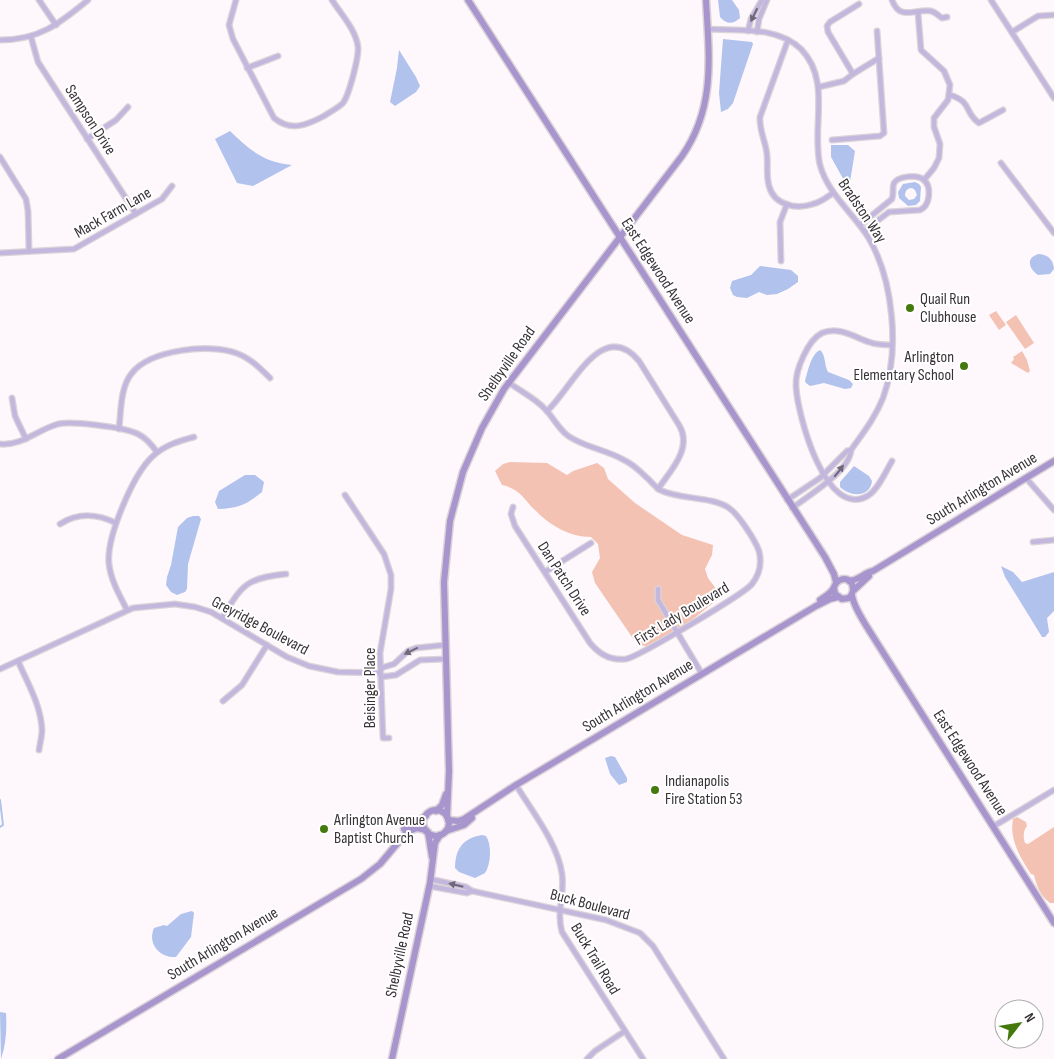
<svg xmlns="http://www.w3.org/2000/svg" width="1054" height="1059" font-family="'Sofia Sans Condensed',sans-serif">
	<rect width="100%" height="100%" fill="#fef8fd"/>
	<g fill="#f3c2b3">
		<path d="M996 311 1006 325 999 330 989 315Z"/>
		<path d="M1016 315 1034 343 1025 349 1006 322Z"/>
		<path d="M1022 351 1027 360 1030 371 1028 373 1011 363 1014 359 1013 357Z"/>
		<path d="M510 462 547 463 567 475 573 471 597 463 604 468 608 479 635 503 682 535 713 545 712 555 705 569 708 578 720 594 718 599 677 632 650 647 640 645 634 640 595 583 592 572 600 558 598 544 591 537C570 537 551 526 536 511 523 499 521 489 502 485L495 471 503 464Z"/>
		<path d="M1017 817 1026 822 1027 826C1023 831 1023 837 1025 843L1028 844 1054 827V903H1050C1040 895 1037 887 1034 875L1031 874C1020 857 1009 839 1013 819Z"/>
	</g>
	<g fill="#b1c2ec" fill-rule="evenodd">
		<path d="M718 0H732L739 10 740 18C733 25 726 24 720 17Z"/>
		<path d="M723 39 752 42 753 44 733 103 728 109 721 112 719 93Z"/>
		<path d="M399 50 416 77 420 86 416 92 395 106 390 102 397 68Z"/>
		<path d="M230 131C250 150 263 162 292 165L253 186 237 183 215 139Z"/>
		<path d="M831 145H848L855 151 850 182 846 184 831 157Z"/>
		<path d="M915 182 919 184 921 187 920 201 916 205 908 206 899 198 898 192 903 184ZM912 188 915 190 917 195 914 199 909 200 905 196C905 191 907 188 912 188Z"/>
		<path d="M1039 254C1049 255 1053 260 1054 269L1050 274 1038 275C1028 268 1026 257 1039 254Z"/>
		<path d="M760 266 791 270 798 276V282L788 289 777 294 767 295 759 292 747 298 737 297 733 295 730 288 732 281 751 275Z"/>
		<path d="M820 350C826 355 824 365 828 372L849 380 853 384 851 388 845 389 824 383 810 386 806 383 805 381C808 371 811 354 820 350Z"/>
		<path d="M854 466 869 476 872 481C870 498 850 497 840 487V482Z"/>
		<path d="M245 475H255L264 482 262 492C246 505 238 508 218 509L215 502 219 491Z"/>
		<path d="M193 516H199L201 519 188 564 187 589 185 592 177 595 171 592 166 585 167 577 171 565 178 527 187 518Z"/>
		<path d="M1001 566 1013 572 1022 582 1054 572V611L1047 618 1049 632 1045 637H1042L1005 577Z"/>
		<path d="M611 756 615 757 627 778V782L619 785 610 774 605 758Z"/>
		<path d="M482 835 486 836C492 845 491 864 485 873L475 878 459 872 455 868C455 849 463 838 482 835Z"/>
		<path d="M192 911 194 913 191 937 176 957C160 958 147 944 154 928L164 925 167 926 181 914Z"/>
		<path d="M0 1012 6 1013C7 1029 6 1044 1 1059Z"/>
	</g>
	<g fill="none" stroke-linecap="round" stroke-linejoin="round">
		<path stroke="#b1c2ec" stroke-width="2" d="M0 800 3 825 0 827"/>
		<defs>
			<g id="street">
				<path d="M39 0 56 25"/>
				<path d="M236 0 229 25 233 39 274 118C291 132 307 125 324 116 330 112 338 108 343 103 349 95 359 57 358 47 356 30 341 14 332 0"/>
				<path d="M892 0C900 22 916 8 931 11 935 12 939 16 942 18L947 17"/>
				<path d="M991 0 1054 98"/>
				<path d="M918 13 921 50 944 71 950 85 948 100 934 118V127L940 144 939 158 934 168 924 180"/>
				<path d="M708 29C739 31 777 26 801 49 832 81 811 127 820 165 828 194 853 213 868 237 894 280 900 352 883 398 875 418 863 433 851 450L847 451 820 478 787 500"/>
				<path d="M748 31 751 19 762 0"/>
				<path d="M757 32 759 19 767 0"/>
				<path d="M1012 32 1038 16 1054 15"/>
				<path d="M31 37 38 62 136 214"/>
				<path d="M0 40C39 40 59 24 88 0"/>
				<path d="M788 40 760 117C759 131 766 142 767 155 768 166 766 175 769 186 774 205 796 210 813 204 821 202 827 197 833 193"/>
				<path d="M247 68 278 56"/>
				<path d="M853 74 828 32 827 26 830 22 859 4"/>
				<path d="M819 87 844 81 853 74 879 58"/>
				<path d="M950 95C973 102 964 113 979 123L1003 110"/>
				<path d="M87 139 116 120 128 107"/>
				<path d="M832 140 880 136 884 133 877 31"/>
				<path d="M0 157 26 199 28 211 29 251"/>
				<path d="M1001 163 1054 233"/>
				<path d="M860 225 892 199C894 194 892 188 894 183 898 176 918 174 924 180 932 187 930 206 920 210L889 212 864 231"/>
				<path d="M0 253 74 249 162 199 172 186"/>
				<path d="M781 261 780 222 787 204"/>
				<path d="M508 382C520 391 535 398 545 409 553 417 558 428 567 435 581 446 606 450 622 459 631 463 639 470 646 477 651 481 654 486 660 490 680 500 712 496 729 508 739 515 755 540 759 551 762 563 759 575 752 584 744 594 638 657 626 659 611 661 599 654 590 643L515 526 511 514 513 507"/>
				<path d="M12 398 15 416 26 439"/>
				<path d="M547 411C571 390 602 316 639 361L679 425C693 448 671 470 658 489"/>
				<path d="M119 429C121 412 120 387 132 373 150 350 209 343 236 353 250 358 260 368 270 378"/>
				<path d="M0 444C22 446 37 430 58 424 72 421 124 427 138 434 146 438 152 445 157 452"/>
				<path d="M892 461C886 471 879 488 869 495 826 523 797 413 796 386 795 370 808 340 822 333 839 326 854 337 869 342 877 345 885 345 892 345"/>
				<path d="M1026 478 1054 510"/>
				<path d="M345 495 384 554 391 575V589L380 653 383 738H389"/>
				<path d="M792 508C808 496 850 471 851 450"/>
				<path d="M60 524C79 512 97 514 116 523"/>
				<path d="M1033 542 1054 540"/>
				<path d="M545 572 591 543"/>
				<path d="M658 589V600L702 674"/>
				<path d="M127 610C120 596 111 581 109 564 106 538 133 474 153 456 165 445 179 441 194 437"/>
				<path d="M222 618C242 585 246 578 286 574"/>
				<path d="M18 661C27 682 41 705 42 730 42 736 40 743 39 750"/>
				<path d="M381 668 394 664 408 651 416 648 445 645"/>
				<path d="M0 669 133 608 175 604 195 607 211 612 287 657 309 666 338 672 381 673"/>
				<path d="M381 677 396 675 420 660 446 659"/>
				<path d="M223 701 242 685 267 645"/>
				<path d="M516 785C532 811 558 844 562 874 565 894 556 912 562 932L643 1059"/>
				<path d="M994 826 1054 790"/>
				<path d="M429 886 467 893 472 891 466 887 430 879"/>
				<path d="M472 891 606 920 640 933 653 946 724 1059"/>
				<path d="M587 1059 595 1051 625 1031"/>
			</g>
			<g id="secondary">
				<path d="M468 0 825 557 834 574 836 582"/>
				<path d="M849 581C859 580 864 573 873 571L1054 461"/>
				<path d="M854 590 869 576"/>
				<path d="M852 595C853 604 862 619 867 627L1054 923"/>
				<path d="M820 600C824 597 830 594 833 589 835 586 835 582 840 580 852 575 857 590 849 598L842 599 835 594 834 588"/>
				<circle cx="436" cy="823" r="13"/>
				<path d="M436 811 442 805 446 794"/>
				<path d="M447 817 449 771 444 582 450 521 463 472 482 428 504 389 682 156C716 107 709 56 706 0"/>
				<path d="M448 820 458 821 464 819 516 785 816 606 830 599 838 597"/>
				<path d="M404 829 426 816"/>
				<path d="M446 831 464 825 472 818"/>
				<path d="M428 832 432 857"/>
				<path d="M58 1059 361 879 380 864 407 832 417 828 426 830"/>
				<path d="M392 1059 430 883 435 843 440 835"/>
			</g>
		</defs>
		<use href="#street" stroke="#dad4d9" stroke-width="7"/>
		<use href="#secondary" stroke="#dad4d9" stroke-width="9"/>
		<use href="#street" stroke="#c3b7dd" stroke-width="4.5"/>
		<use href="#secondary" stroke="#a995cd" stroke-width="6"/>
	</g>
	<defs><path id="oneway-solid" d="M-6-.8H1V-3.2L6.5 0L1 3.2V.8H-6Z" transform="scale(1.25)"/></defs>
	<g fill="#706779">
		<use href="#oneway-solid" transform="translate(754 15) rotate(116)"/>
		<use href="#oneway-solid" transform="translate(839 471) rotate(-52)"/>
		<use href="#oneway-solid" transform="translate(411 651) rotate(154)"/>
		<use href="#oneway-solid" transform="translate(456 885) rotate(-167)"/>
	</g>
	<g fill="#447a0d" stroke="#fff" stroke-width="2">
		<circle cx="910" cy="308" r="5"/>
		<circle cx="964" cy="366" r="5"/>
		<circle cx="655" cy="790" r="5"/>
		<circle cx="324" cy="829" r="5"/>
	</g>
	<g text-anchor="middle" dominant-baseline="central" stroke-width="4" stroke-linejoin="round" paint-order="stroke">
		<g font-size="16" fill="#383237" stroke="#fff">
			<text transform="translate(90 120) rotate(57)">Sampson Drive</text>
			<text transform="translate(862 211) rotate(56)">Bradston Way</text>
			<text transform="translate(113 213) rotate(-30)">Mack Farm Lane</text>
			<text transform="translate(658 271) rotate(57)">East Edgewood Avenue</text>
			<text transform="translate(507 364) rotate(-55)">Shelbyville Road</text>
			<text transform="translate(982 489) rotate(-31)">South Arlington Avenue</text>
			<text transform="translate(564 579) rotate(57)">Dan Patch Drive</text>
			<text transform="translate(682 614) rotate(-31)">First Lady Boulevard</text>
			<text transform="translate(260 626) rotate(28)">Greyridge Boulevard</text>
			<text transform="translate(370 688) rotate(-90)">Beisinger Place</text>
			<text transform="translate(638 696) rotate(-31)">South Arlington Avenue</text>
			<text transform="translate(970 763) rotate(57)">East Edgewood Avenue</text>
			<text transform="translate(590 905) rotate(15)">Buck Boulevard</text>
			<text transform="translate(223 944) rotate(-31)">South Arlington Avenue</text>
			<text transform="translate(400 955) rotate(-78)">Shelbyville Road</text>
			<text transform="translate(595 959) rotate(59)">Buck Trail Road</text>
		</g>
		<g font-size="16" fill="#383237" stroke="#fff" text-anchor="start">
			<text x="920" y="299">Quail Run<tspan x="920" dy="18">Clubhouse</tspan></text>
			<text x="954" y="357" text-anchor="end">Arlington<tspan x="954" dy="18">Elementary School</tspan></text>
			<text x="665" y="781">Indianapolis<tspan x="665" dy="18">Fire Station 53</tspan></text>
			<text x="334" y="820">Arlington Avenue<tspan x="334" dy="18">Baptist Church</tspan></text>
		</g>
	</g>
	<g transform="translate(1019 1024) rotate(59)"><circle r="24" fill="#ffffff" stroke="#afadaf"/>
	<path d="M0-4L9 19L0 12L-9 19Z" fill="#447a0d"/>
	<text y="-8" font-size="14" font-weight="bold" text-anchor="middle" fill="#383237">N</text>
	</g>
</svg>
